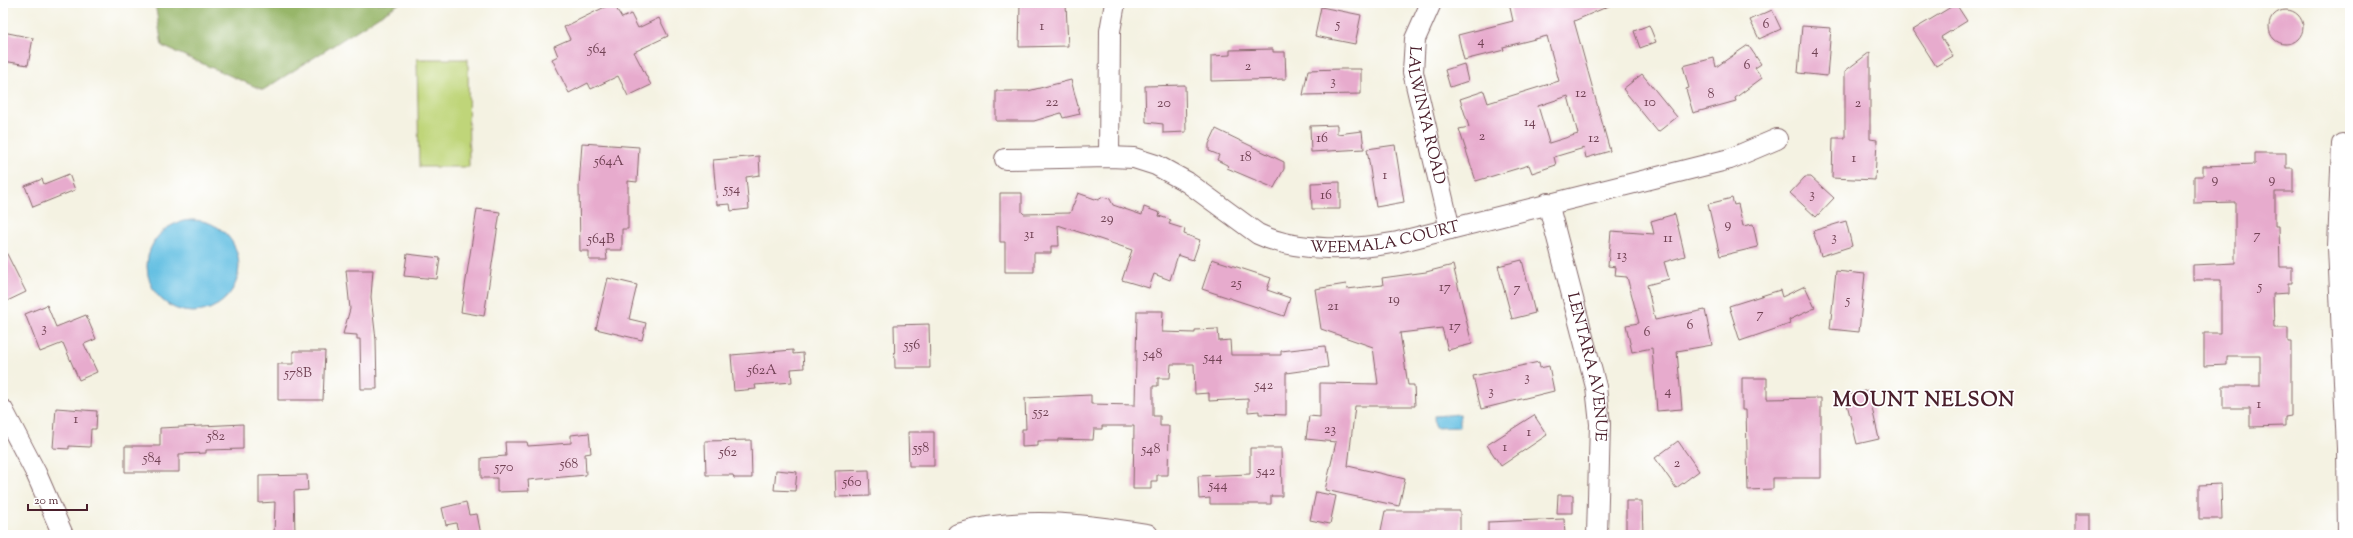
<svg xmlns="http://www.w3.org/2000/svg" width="2353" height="538" font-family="'Sorts Mill Goudy',serif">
	<rect width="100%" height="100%" fill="#fff"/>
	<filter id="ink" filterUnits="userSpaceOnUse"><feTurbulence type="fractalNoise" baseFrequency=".025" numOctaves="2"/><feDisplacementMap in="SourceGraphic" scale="8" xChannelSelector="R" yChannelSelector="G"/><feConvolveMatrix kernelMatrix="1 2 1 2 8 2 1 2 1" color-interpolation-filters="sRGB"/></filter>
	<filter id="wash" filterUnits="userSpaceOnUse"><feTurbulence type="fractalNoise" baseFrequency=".012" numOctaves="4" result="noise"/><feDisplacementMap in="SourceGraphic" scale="16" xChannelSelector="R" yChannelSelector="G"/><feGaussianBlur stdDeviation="0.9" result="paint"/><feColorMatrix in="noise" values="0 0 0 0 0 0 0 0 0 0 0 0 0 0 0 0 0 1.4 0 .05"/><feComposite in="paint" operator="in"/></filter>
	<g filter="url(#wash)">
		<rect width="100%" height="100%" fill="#f4f2e2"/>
		<path fill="#bfd579" stroke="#847a52" d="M417 59H468L469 167H419Z"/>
		<path fill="#97b669" stroke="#706a4a" d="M155 3H400L263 90 162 46Z"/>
		<g fill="#64bfe2" stroke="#576f86">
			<circle cx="193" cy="266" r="46"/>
			<path d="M1460 414V427L1435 428 1434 416Z"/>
		</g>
		<g id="blocks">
			<g fill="#e7abcd" fill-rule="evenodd">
				<path d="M613 3 622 18 631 14 638 28 659 18 668 36 634 52 651 85 628 96 618 76 591 89 588 83 569 93 552 59 558 56 554 46 570 39 564 27Z"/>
				<path d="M1509 3H1616L1574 21 1610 151 1586 158 1584 148 1554 157 1556 165 1532 173 1529 165 1476 181 1459 129 1469 127 1460 99 1484 91 1488 103 1559 81 1547 36 1503 47 1504 50 1464 60 1458 35 1513 21ZM1568 96 1578 134 1549 143 1538 106Z"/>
				<path d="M1020 4H1066L1068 46 1019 47Z"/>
				<path d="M1956 4 1967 21 1941 37 1953 56 1936 66 1913 30Z"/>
				<path d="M1321 7 1361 15 1355 44 1315 36Z"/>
				<circle cx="2286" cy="27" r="17"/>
				<path d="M1772 10 1781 29 1759 39 1750 20Z"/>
				<path d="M1649 25 1656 42 1640 48 1634 31Z"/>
				<path d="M1802 26 1831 28 1827 76 1798 73Z"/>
				<path d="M3 32 33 38 28 65 3 61Z"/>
				<path d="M1748 45 1761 64 1755 68 1762 78 1735 98 1736 101 1693 113 1686 89 1689 88 1683 66 1714 58 1716 67Z"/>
				<path d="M1273 49V52H1285L1286 79 1211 81V56L1230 55V50Z"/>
				<path d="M1870 52V139L1877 140 1875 180 1832 178 1833 138H1845V71Z"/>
				<path d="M1464 64 1468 81 1450 87 1445 70Z"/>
				<path d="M1341 69H1361V94L1303 95 1308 70Z"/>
				<path d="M1642 74 1677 117 1658 132 1623 89Z"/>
				<path d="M1071 80 1080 114 1063 118 1061 113 1034 121H996V91H1028Z"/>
				<path d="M1185 85 1186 132 1163 133V124L1146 122 1145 86Z"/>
				<path d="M1337 125V134L1362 131 1364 149 1311 152 1310 126Z"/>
				<path d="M1216 129 1284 162V169L1274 188 1227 168 1229 166 1217 160 1219 155 1209 151V144Z"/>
				<path d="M582 143 639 147 637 182 628 181V229H622V250H606L607 260H589V251H580L579 186Z"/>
				<path d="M1395 145 1404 202 1376 207 1367 149Z"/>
				<path d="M2255 153H2286V168H2293V192H2275V226H2279L2280 267H2292V283H2288V293L2273 294 2274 328H2288V342H2291V416L2285 417V426L2250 427V408H2223V386H2260V356H2227V365L2204 366V333H2221V280H2193V265L2235 263V202L2194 203V176H2203V166L2255 164Z"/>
				<path d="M759 156 760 175 746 177 749 209 731 211 730 204 717 205 713 160Z"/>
				<path d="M69 174 75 190 33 207 25 186 42 179 44 184Z"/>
				<path d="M1805 177H1811L1834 198 1816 217 1790 193Z"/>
				<path d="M1340 182V209H1312L1311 183Z"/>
				<path d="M1000 193H1022V212L1024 214 1070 213 1078 193 1098 200 1103 197 1110 199 1113 205 1142 215 1144 207 1160 213 1159 216 1171 220 1169 224 1185 229 1184 234 1200 240 1193 260 1178 255 1170 280 1154 274 1149 288 1122 280 1132 250 1058 225 1059 246H1051V253H1034V272H1005V242H1000Z"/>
				<path d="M1732 198 1734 205 1738 204 1743 226 1753 224 1758 247 1720 256 1708 204Z"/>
				<path d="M477 209 500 212 484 316 461 312Z"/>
				<path d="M1675 214 1685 256 1664 262 1669 279 1647 285 1655 320 1705 310 1712 345 1677 351 1682 409 1657 411 1652 348 1632 352 1626 325 1639 323 1627 277 1615 276 1616 267 1608 266 1611 231 1654 234 1651 221Z"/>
				<path d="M1846 221 1852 246 1821 256 1813 231Z"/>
				<path d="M3 246 26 292 3 303Z"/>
				<path d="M407 254 440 258 437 279 404 276Z"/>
				<path d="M1212 259 1271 278 1267 290 1290 298 1284 316 1202 289Z"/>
				<path d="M1522 260 1535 313 1512 319 1498 266Z"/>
				<path d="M1453 265 1472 344 1448 350 1442 328 1400 333 1408 385H1414L1415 406H1355L1348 466 1405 479 1399 506 1325 490 1336 442 1306 439 1309 416 1320 417V383L1378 384 1373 347 1321 329 1315 289 1346 284 1347 289 1383 285 1382 278 1426 272Z"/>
				<path d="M346 270H373L371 297 376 340 377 389H361L360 339H357V335L343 334 350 309Z"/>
				<path d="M1836 271 1865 274 1859 332 1830 329Z"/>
				<path d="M608 278 637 285 629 319 646 323 642 340 596 329Z"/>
				<path d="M1805 286 1815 308 1789 320 1790 324 1740 341 1729 306 1780 290 1782 297Z"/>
				<path d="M47 305 56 327 86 315 96 339 84 344 97 372 79 380 63 343 40 352 25 314Z"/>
				<path d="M1137 311H1163L1162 332 1195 333V330L1218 329 1219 341 1230 340 1231 355H1281V351L1325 346 1328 367 1286 373V415L1259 414V411L1248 412V399L1209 401V393L1195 394 1194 364H1171L1170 378H1158V386H1153V416H1160V426H1169L1168 475H1157V481H1151V489H1133L1134 426H1102V429H1094L1093 440 1058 439V441H1038V446L1022 447V429H1026L1025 398 1091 395V404L1135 405Z"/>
				<path d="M929 324 930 368H895L894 325Z"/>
				<path d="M793 350V354L803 353 804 368 791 369 792 382 755 385 756 389 734 391 731 355Z"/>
				<path d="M293 351H325L323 400H278V364H293Z"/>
				<path d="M1539 362 1540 368 1549 366 1554 391 1481 409 1473 376Z"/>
				<path d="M1742 378H1767V399L1821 398V478H1773V489L1748 490 1746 410H1742Z"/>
				<path d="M1868 390 1879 439 1857 444 1845 396Z"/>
				<path d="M56 408 97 411 96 429H91L90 447 69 446V449L53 448Z"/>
				<path d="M1534 415 1547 435 1501 466 1487 445Z"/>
				<path d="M243 424V449L206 450V453L179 454V472H125V446H160V428Z"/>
				<path d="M908 432H934V466H909Z"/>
				<path d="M589 433 591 453 585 454 586 475 528 480 529 491 497 492V478H481V458L506 456 505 442H527L528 446 571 443V435Z"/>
				<path d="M751 440 752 478H734L733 475H706L705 441Z"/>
				<path d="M1678 441 1699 471 1676 488 1655 458Z"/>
				<path d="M1250 448H1281L1282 496H1271V504H1210V498L1199 499 1198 476 1250 474Z"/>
				<path d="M776 470 797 472 795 491 774 490Z"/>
				<path d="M869 470 870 496 836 497 835 471Z"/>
				<path d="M307 475 308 490 294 491 295 535H274L275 502 259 503V476Z"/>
				<path d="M2221 484 2222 519H2199V485Z"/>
				<path d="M1316 492 1336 496 1330 524 1310 520Z"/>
				<path d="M1558 495H1573V513H1557Z"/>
				<path d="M1626 501H1642L1643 535H1626Z"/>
				<path d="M466 502 469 515 477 514 481 535H459L456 523 446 525 442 508Z"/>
				<path d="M1385 511H1460V535H1429V533L1380 535Z"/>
				<rect x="2075" y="515" width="16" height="20"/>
				<path d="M1564 519 1565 535H1488V522Z"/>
			</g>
		</g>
	</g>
	<g filter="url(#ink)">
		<use href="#blocks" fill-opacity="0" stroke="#86696b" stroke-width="1"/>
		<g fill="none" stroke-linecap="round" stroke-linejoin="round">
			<defs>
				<g id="minor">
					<path id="s1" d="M1431 3 1415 39 1413 72 1450 229"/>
					<path d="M2342 144 2338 247 2347 449 2348 535"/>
					<path d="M1109 157 1110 31 1115 3"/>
					<path id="s2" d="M1005 159 1109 157 1134 158 1156 165 1187 182 1258 234C1298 253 1355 250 1398 242L1730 159 1777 139"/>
					<path id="s3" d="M1548 203 1596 387 1600 424 1597 535"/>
					<path d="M3 410 36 473 63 535"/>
				</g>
				<path id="secondary" d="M958 535C1019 516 1085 525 1147 535"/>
			</defs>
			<use href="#minor" stroke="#86696b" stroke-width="22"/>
			<use href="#secondary" stroke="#86696b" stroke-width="24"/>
			<use href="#minor" stroke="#fff" stroke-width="20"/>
			<use href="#secondary" stroke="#fff" stroke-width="22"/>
		</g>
	</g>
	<g text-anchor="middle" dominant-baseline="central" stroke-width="3.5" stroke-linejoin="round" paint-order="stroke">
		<g font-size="14" fill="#714254">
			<text x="1338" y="25">5</text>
			<text x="1766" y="25">6</text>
			<text x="1042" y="27">1</text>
			<text x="1481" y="42">4</text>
			<text x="597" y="50">564</text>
			<text x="1815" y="51">4</text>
			<text x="1747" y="66">6</text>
			<text x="1248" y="67">2</text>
			<text x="1333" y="82">3</text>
			<text x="1581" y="94">12</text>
			<text x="1711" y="95">8</text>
			<text x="1052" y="103">22</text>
			<text x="1650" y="103">10</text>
			<text x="1164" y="104">20</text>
			<text x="1858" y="104">2</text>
			<text x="1530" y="123">14</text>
			<text x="1482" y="137">2</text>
			<text x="1322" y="139">16</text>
			<text x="1594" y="139">12</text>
			<text x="1246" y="158">18</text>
			<text x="1854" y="159">1</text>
			<text x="609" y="162">564A</text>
			<text x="1385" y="176">1</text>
			<text x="2215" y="180">9</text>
			<text x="2272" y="180">9</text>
			<text x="732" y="190">554</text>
			<text x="1812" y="195">3</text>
			<text x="1326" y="196">16</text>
			<text x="1107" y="219">29</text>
			<text x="1728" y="225">9</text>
			<text x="1029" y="235">31</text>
			<text x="2257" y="236">7</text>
			<text x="1834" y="238">3</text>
			<text x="1668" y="239">11</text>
			<text x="601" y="240">564B</text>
			<text x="1622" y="256">13</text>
			<text x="1236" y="284">25</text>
			<text x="2260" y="287">5</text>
			<text x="1445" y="288">17</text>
			<text x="1517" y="289">7</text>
			<text x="1394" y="300">19</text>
			<text x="1848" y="301">5</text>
			<text x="1333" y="307">21</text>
			<text x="1760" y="315">7</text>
			<text x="1690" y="326">6</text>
			<text x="1455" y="327">17</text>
			<text x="44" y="329">3</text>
			<text x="1647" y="333">6</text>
			<text x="912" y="346">556</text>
			<text x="1153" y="355">548</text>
			<text x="1213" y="358">544</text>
			<text x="762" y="371">562A</text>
			<text x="298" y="374">578B</text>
			<text x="1527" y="378">3</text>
			<text x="1264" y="386">542</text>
			<text x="1491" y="392">3</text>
			<text x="1668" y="392">4</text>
			<text x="2259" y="405">1</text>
			<text x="1041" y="413">552</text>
			<text x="76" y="420">1</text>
			<text x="1330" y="430">23</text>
			<text x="1529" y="433">1</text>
			<text x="216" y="437">582</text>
			<text x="1505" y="448">1</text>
			<text x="921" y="449">558</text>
			<text x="1151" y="450">548</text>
			<text x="728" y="453">562</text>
			<text x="152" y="459">584</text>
			<text x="1677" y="464">2</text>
			<text x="569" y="465">568</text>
			<text x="504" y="468">570</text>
			<text x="1266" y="472">542</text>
			<text x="852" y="483">560</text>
			<text x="1218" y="486">544</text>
		</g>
		<g font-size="16" fill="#4a1f2b" stroke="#fff">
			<text stroke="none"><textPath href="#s1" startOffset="117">LALWINYA ROAD</textPath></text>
			<text stroke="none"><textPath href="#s2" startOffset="405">WEEMALA COURT</textPath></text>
			<text stroke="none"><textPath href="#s3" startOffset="169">LENTARA AVENUE</textPath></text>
		</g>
		<g font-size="20" font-weight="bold" letter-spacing="1" fill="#4a1f2b" stroke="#fff">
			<text x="1924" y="401">MOUNT NELSON</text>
		</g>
	</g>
	<rect width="2353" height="538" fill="none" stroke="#fff" stroke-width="16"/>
	<path d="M28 504v6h59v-6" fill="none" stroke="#4a1f2b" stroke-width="2"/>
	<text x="34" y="504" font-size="12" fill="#4a1f2b" stroke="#ffffff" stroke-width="3" paint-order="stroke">20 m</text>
</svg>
